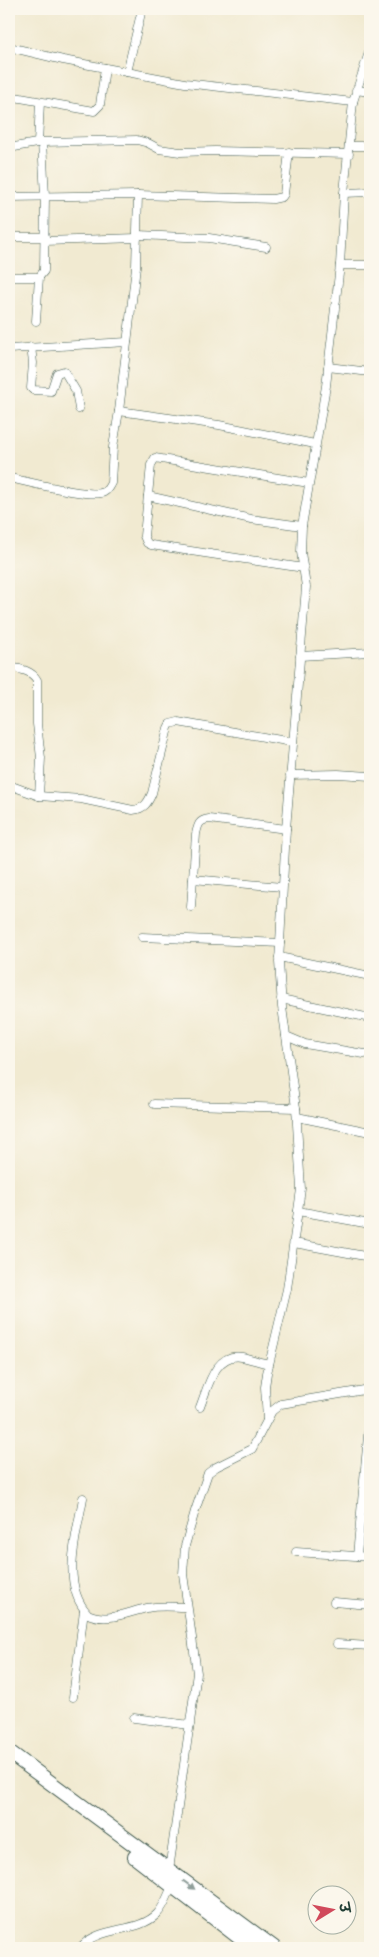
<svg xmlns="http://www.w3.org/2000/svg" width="379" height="1957" font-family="'Indie Flower','Playpen Sans Deva',sans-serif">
	<rect width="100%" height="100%" fill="#fbf7ec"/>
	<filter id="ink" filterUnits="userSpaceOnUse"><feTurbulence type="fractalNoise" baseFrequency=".02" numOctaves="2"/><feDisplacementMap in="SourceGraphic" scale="10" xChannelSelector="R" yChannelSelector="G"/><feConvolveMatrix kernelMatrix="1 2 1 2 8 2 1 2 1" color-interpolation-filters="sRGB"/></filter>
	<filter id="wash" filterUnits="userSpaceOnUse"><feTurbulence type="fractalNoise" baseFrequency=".0096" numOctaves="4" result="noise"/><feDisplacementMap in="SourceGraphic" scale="20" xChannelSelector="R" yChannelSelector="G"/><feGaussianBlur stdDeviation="1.12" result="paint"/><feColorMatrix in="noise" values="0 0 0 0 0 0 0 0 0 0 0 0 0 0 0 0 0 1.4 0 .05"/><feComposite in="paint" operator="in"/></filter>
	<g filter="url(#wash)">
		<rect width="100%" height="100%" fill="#f1ead1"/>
	</g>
	<g filter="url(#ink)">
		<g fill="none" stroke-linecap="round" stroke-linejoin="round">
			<defs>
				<g id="minor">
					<path d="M9 47 63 60 185 83 353 102"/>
					<path d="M127 72 142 9"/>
					<path d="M356 90 370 92"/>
					<path d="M9 96 94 111 100 105 105 68"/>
					<path d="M38 143 40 102"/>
					<path d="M349 146H370"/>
					<path d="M9 148 42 142 137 140 148 143 159 149 180 152 215 151 349 154"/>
					<path d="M344 193 370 192"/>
					<path d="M9 197 138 195 273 199 282 197 284 194 289 152"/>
					<path d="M138 235 209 238 266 247"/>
					<path d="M9 237H45"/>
					<path d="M45 241 137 238"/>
					<path d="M340 265H370"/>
					<path d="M9 277H39L44 271 45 196 42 142"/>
					<path d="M36 321 39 277"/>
					<path d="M31 347 33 363 31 388 33 390 51 391 57 373 64 371 76 391 79 409"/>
					<path d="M9 349 127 342"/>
					<path d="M328 367 370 372"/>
					<path d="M119 411 219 425 315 444"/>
					<path d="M9 478C26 481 92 499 104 492 108 490 109 486 111 483L113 447 119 411 136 267 138 195"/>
					<path d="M148 496 251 519 302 526"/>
					<path d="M304 568 151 545 147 543 144 536 151 465 155 458 309 483"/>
					<path d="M300 656 370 652"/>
					<path d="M9 667C20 669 31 670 37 680V724L41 758 39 796"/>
					<path d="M290 775 338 774 370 776"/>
					<path d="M9 785 39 796 81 799 133 810C144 809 148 803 152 793L168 728 170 724 178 722 292 742"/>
					<path d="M193 879 282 887"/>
					<path d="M191 907 196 834C198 825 199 820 209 819L286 829"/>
					<path d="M142 937 280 943"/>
					<path d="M279 957 370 976"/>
					<path d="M281 999 370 1018"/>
					<path d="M286 1036 305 1044 364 1054 370 1053"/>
					<path d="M154 1104 296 1108"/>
					<path d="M297 1117 370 1132"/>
					<path d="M298 1211 370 1224"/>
					<path d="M294 1243 370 1257"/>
					<path d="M200 1407C208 1387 215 1352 242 1357 251 1359 260 1362 269 1364"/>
					<path d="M267 1419 265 1387 267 1373 287 1289 301 1189 296 1108 282 1007 279 962 286 829 306 587 301 552 302 526 326 386 340 265 344 193 353 102 370 49"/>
					<path d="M83 1498C77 1534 60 1584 88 1614 107 1623 128 1612 147 1608 160 1605 174 1607 187 1607"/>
					<path d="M296 1552 370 1557"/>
					<path d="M357 1556 370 1414"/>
					<path d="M334 1602 370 1605"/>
					<path d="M337 1644 370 1646"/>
					<path d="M73 1697 84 1610"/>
					<path d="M134 1718 190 1725"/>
					<path d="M169 1870 197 1673 183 1574 185 1546 195 1511 208 1473 216 1467 252 1449 272 1411 281 1404 370 1389"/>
					<path d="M80 1948C99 1925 137 1934 157 1914 164 1907 168 1895 172 1886"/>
				</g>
				<g id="trunk">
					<path d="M9 1752 274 1948"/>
					<path d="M135 1857 253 1948"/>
				</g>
			</defs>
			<use href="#minor" stroke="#3e574c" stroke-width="9"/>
			<use href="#trunk" stroke="#3e574c" stroke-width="16"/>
			<use href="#minor" stroke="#fff" stroke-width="8"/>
			<use href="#trunk" stroke="#fff" stroke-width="14"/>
		</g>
		<defs><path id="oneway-solid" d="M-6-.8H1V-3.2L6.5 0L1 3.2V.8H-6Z" transform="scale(1.25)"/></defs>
		<use fill="#8f9e9a" href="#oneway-solid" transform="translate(189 1885) rotate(36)"/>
	</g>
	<rect width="379" height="1957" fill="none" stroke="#fbf7ec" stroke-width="30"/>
	<g transform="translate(332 1910) rotate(80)"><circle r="24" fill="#fbf7ec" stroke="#a3ada2"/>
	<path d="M0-4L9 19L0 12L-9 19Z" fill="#d1495b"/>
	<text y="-8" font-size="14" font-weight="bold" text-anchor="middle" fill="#1f3d34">उ</text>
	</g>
</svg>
